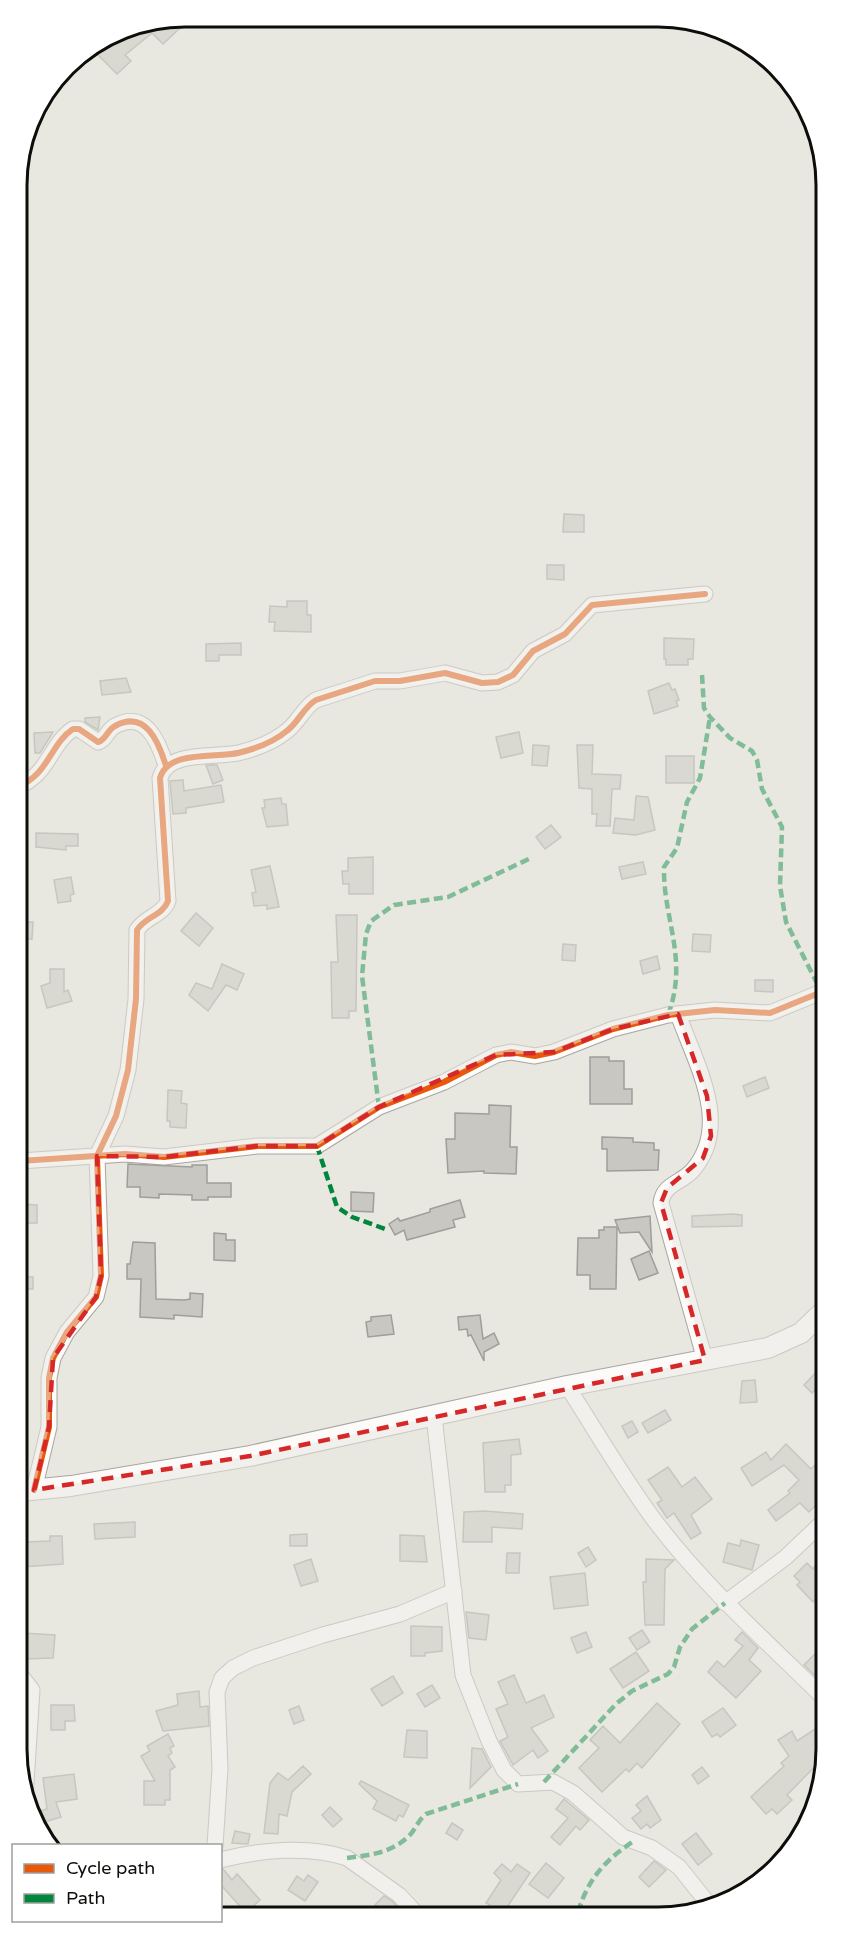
<svg xmlns="http://www.w3.org/2000/svg" width="843" height="1934" font-family="'Varela Round',sans-serif">
	<rect width="100%" height="100%" fill="#e8e7e0"/>
	<g fill="#c8c7c1" stroke="#9f9f9a" stroke-width="1.5">
		<path d="M171 19 180 28 163 44 152 33 125 55 131 61 117 74 91 48 121 29Z"/>
		<path d="M564 514 584 515V532H563Z"/>
		<path d="M547 565H564V580L547 579Z"/>
		<path d="M287 601H307V615H311V632L274 631 275 622H269L270 606 287 607Z"/>
		<path d="M664 638 694 639 693 659H688V665H666V659H664Z"/>
		<path d="M241 643V655H219V661H206V644Z"/>
		<path d="M126 678 131 692 102 695 100 681Z"/>
		<path d="M669 683 672 690 675 689 679 700 676 701 678 706 654 714 648 691Z"/>
		<path d="M100 717 98 730 85 722V718Z"/>
		<path d="M53 732 40 753H35L34 733Z"/>
		<path d="M519 732 523 753 501 758 496 737Z"/>
		<path d="M533 745 549 746 547 766 532 765Z"/>
		<path d="M577 745H593L592 774 621 775 620 789H612L610 826H596L597 814H592V789L579 788Z"/>
		<rect x="666" y="756" width="28" height="27"/>
		<path d="M206 765H217L223 780 213 784Z"/>
		<path d="M183 780 184 791 221 785 224 802 186 808V813L173 814 170 781Z"/>
		<path d="M636 796 648 797 655 830 636 835 613 833 615 818 634 820Z"/>
		<path d="M281 798 282 804H286L288 825 267 827 262 808H265L264 800Z"/>
		<path d="M551 825 561 837 545 849 536 837Z"/>
		<path d="M36 833 78 834V846H66V850L36 847Z"/>
		<path d="M373 857V894H349V884H343L342 871H348V858Z"/>
		<path d="M643 862 646 874 622 879 619 867Z"/>
		<path d="M270 866 279 907 267 909V905L254 906 252 893 256 892 251 870Z"/>
		<path d="M71 877 74 894 70 895 71 901 58 903 54 880Z"/>
		<path d="M196 913 213 928 199 946 181 931Z"/>
		<path d="M336 915H357L356 1011H349V1018H332L331 962H338Z"/>
		<path d="M19 922H33L32 939H19Z"/>
		<path d="M693 934 711 935 710 952 692 951Z"/>
		<path d="M563 944 576 945 575 961 562 960Z"/>
		<path d="M657 956 660 969 643 974 640 961Z"/>
		<path d="M222 964 244 974 237 990 226 985 208 1011 189 995 196 983 212 989Z"/>
		<path d="M50 969H64V992L68 990 72 1001 47 1008 41 986 50 983Z"/>
		<path d="M755 980H773V992L755 991Z"/>
		<path d="M590 1057H609V1061H624V1089H632V1104H590Z"/>
		<path d="M765 1077 769 1088 747 1097 743 1086Z"/>
		<path d="M168 1090 182 1091 181 1103 187 1104 186 1128 170 1127V1121H167Z"/>
		<path d="M489 1105 511 1106 510 1147H517L516 1174 484 1173V1171L448 1173 446 1139H455V1113L489 1114Z"/>
		<path d="M602 1137 633 1138V1142L654 1143V1150H659L658 1170 607 1171V1149H602Z"/>
		<path d="M128 1164 192 1167V1165H207V1183H231V1197H208V1200H192V1195L159 1194V1198L140 1197V1187H127Z"/>
		<path d="M351 1192 374 1193 373 1212 351 1211Z"/>
		<path d="M460 1200 465 1217 453 1220 455 1227 407 1240 404 1230 395 1235 389 1224 398 1218 400 1221 430 1212V1209Z"/>
		<path d="M20 1204 37 1205V1223H20Z"/>
		<path d="M733 1214 742 1215V1226L692 1227V1216Z"/>
		<path d="M650 1216 652 1252 639 1232 620 1233 615 1220Z"/>
		<path d="M604 1227H617L616 1289H590V1275H577L578 1238H599V1230H604Z"/>
		<path d="M214 1233 226 1234V1240H235V1261L214 1260Z"/>
		<path d="M133 1242 155 1243 156 1299 184 1300 190 1299V1293L203 1294 202 1317 174 1315V1319L140 1317 141 1279H127V1264H130Z"/>
		<path d="M649 1251 658 1273 639 1280 631 1259Z"/>
		<rect x="21" y="1277" width="12" height="12"/>
		<path d="M391 1315 394 1334 368 1337 366 1322 371 1321V1317Z"/>
		<path d="M480 1315 483 1339 494 1333 499 1344 484 1352V1361L471 1335 468 1336 467 1329 459 1330 458 1317Z"/>
		<path d="M825 1363V1380L812 1393 804 1385Z"/>
		<path d="M755 1380 757 1402 740 1403 742 1381Z"/>
		<path d="M665 1410 671 1420 648 1433 642 1423Z"/>
		<path d="M632 1421 638 1432 628 1438 622 1426Z"/>
		<path d="M519 1439 521 1454 511 1455V1485H505V1492H485L483 1443Z"/>
		<path d="M786 1444 811 1469 815 1465 825 1475V1496L809 1512 800 1503 776 1521 768 1510 790 1493 788 1491 799 1480 784 1465 752 1486 741 1468 766 1452 771 1460Z"/>
		<path d="M668 1467 682 1487 695 1477 712 1499 691 1515 701 1533 691 1539 674 1513 667 1518 657 1503 662 1500 648 1480Z"/>
		<path d="M484 1511 523 1514 522 1529 492 1527V1542H463L464 1512Z"/>
		<path d="M135 1522V1537L95 1539 94 1524Z"/>
		<path d="M307 1534V1546H290V1535Z"/>
		<path d="M400 1535 424 1536 427 1562 400 1561Z"/>
		<path d="M50 1536H62L63 1564 22 1567 21 1546H25V1542L50 1541Z"/>
		<path d="M741 1540 759 1545 752 1570 723 1562 728 1543 740 1546Z"/>
		<path d="M588 1547 596 1560 586 1567 578 1553Z"/>
		<path d="M507 1553H520L519 1573H506Z"/>
		<path d="M311 1559 318 1581 301 1586 294 1565Z"/>
		<path d="M646 1559 674 1560 665 1569 664 1625H645L643 1582H646Z"/>
		<path d="M807 1563 813 1569 816 1565 825 1575 826 1589 813 1602 797 1585 800 1582 794 1576Z"/>
		<path d="M585 1573 588 1605 554 1609 550 1577Z"/>
		<path d="M466 1612 489 1615 486 1640 469 1638Z"/>
		<path d="M411 1626 442 1627V1651L425 1653V1656H411Z"/>
		<path d="M642 1630 650 1642 637 1650 629 1638Z"/>
		<path d="M586 1632 592 1647 577 1653 571 1638Z"/>
		<path d="M742 1632 758 1648 749 1660 761 1671 736 1698 708 1672 717 1661 724 1667 743 1646 735 1640Z"/>
		<path d="M22 1633 55 1635 53 1658 25 1659 22 1657Z"/>
		<path d="M826 1643V1686L804 1665Z"/>
		<path d="M636 1652 649 1671 623 1688 610 1669Z"/>
		<path d="M514 1675 526 1703 544 1695 554 1717 531 1728 548 1751 538 1758 533 1750 513 1765 500 1741 508 1737 496 1709 508 1704 498 1682Z"/>
		<path d="M393 1676 403 1693 382 1706 371 1689Z"/>
		<path d="M432 1685 440 1698 425 1707 417 1694Z"/>
		<path d="M199 1691 200 1707 208 1706 209 1726 163 1731 156 1711 178 1705 177 1694Z"/>
		<path d="M657 1703 680 1724 642 1768 637 1763 629 1772 626 1769 602 1792 579 1768 599 1748 590 1740 603 1726 620 1743Z"/>
		<path d="M51 1705H74L75 1721H65V1730H51Z"/>
		<path d="M299 1706 304 1720 294 1724 289 1710Z"/>
		<path d="M723 1708 736 1725 720 1737 717 1734 712 1737 702 1722Z"/>
		<path d="M826 1722V1755L787 1795 792 1800 777 1814 772 1809 766 1814 751 1797 784 1766 781 1763 789 1756 778 1740 792 1731 797 1741Z"/>
		<path d="M407 1730 427 1731V1758L404 1757Z"/>
		<path d="M168 1734 174 1746 170 1748 172 1753 168 1756 175 1767 170 1770V1800H165V1805H144V1781H155L141 1756 150 1751 147 1746Z"/>
		<path d="M472 1748 482 1749 491 1767 470 1788Z"/>
		<path d="M303 1766 311 1774 292 1792 287 1816 279 1814 278 1834 264 1833 270 1783 278 1773 288 1780Z"/>
		<path d="M702 1767 709 1776 698 1784 692 1775Z"/>
		<path d="M74 1774 77 1799 56 1802 61 1817 41 1823 37 1812 47 1809 43 1778Z"/>
		<path d="M361 1781 409 1805 403 1817 399 1815 396 1821 373 1809 377 1801 359 1784Z"/>
		<path d="M647 1796 661 1820 650 1828 647 1824 641 1829 632 1818 641 1811 636 1805Z"/>
		<path d="M564 1799 589 1820 580 1830 576 1826 560 1845 551 1837 568 1818 556 1809Z"/>
		<path d="M330 1807 342 1819 333 1827 322 1815Z"/>
		<path d="M452 1823 463 1830 457 1840 446 1833Z"/>
		<path d="M235 1831 250 1834 248 1844 232 1843Z"/>
		<path d="M696 1833 712 1854 698 1865 682 1844Z"/>
		<path d="M654 1861 666 1870 649 1887 639 1877Z"/>
		<path d="M546 1863 564 1878 548 1898 529 1884Z"/>
		<path d="M502 1864 511 1872 517 1864 530 1873 503 1913H485L490 1905 486 1903 501 1880 494 1873Z"/>
		<path d="M223 1869 232 1880 237 1874 260 1900 246 1913 220 1884V1870Z"/>
		<path d="M308 1875 318 1882 305 1901 288 1890 297 1876 304 1881Z"/>
		<path d="M384 1896 393 1902 403 1913H384L375 1905Z"/>
	</g>
	<g fill="none" stroke-linecap="round" stroke-linejoin="round">
		<defs>
			<g id="minor">
				<path d="M19 786C48 775 51 743 73 729H79L98 742C106 740 107 730 115 726 146 709 159 743 166 766"/>
				<path d="M678 1014C695 1063 733 1125 692 1171 681 1183 663 1184 661 1203L705 1360"/>
				<path d="M20 1161 125 1154 164 1157 257 1146H317L379 1107 444 1082 496 1055 511 1052 535 1056 554 1052 613 1029 668 1015 715 1010 770 1013 824 991"/>
				<path d="M567 1386C596 1431 623 1478 655 1521 705 1587 767 1642 826 1700"/>
				<path d="M434 1416 463 1675 489 1741 504 1770 518 1784 553 1782 573 1793 623 1837 652 1848 679 1867 711 1907"/>
				<path d="M34 1490 49 1427V1378L53 1358 67 1332 96 1297 101 1276 97 1156 116 1116 128 1070 136 999 137 930C145 917 163 915 168 901L160 778C168 750 215 758 238 753 255 749 275 741 288 730 299 721 304 707 316 700L375 681H400L445 673 482 683 498 682 513 675 533 651 565 634 592 605 705 594"/>
				<path d="M725 1603 786 1557 825 1520"/>
				<path d="M22 1677 32 1690 25 1798"/>
				<path d="M215 1846 220 1769 217 1692 222 1678 233 1668 253 1658 323 1635 400 1614 454 1591"/>
				<path d="M220 1860C259 1850 308 1845 347 1858L399 1895 416 1913"/>
			</g>
			<path id="major" d="M21 1491 71 1486 250 1456 567 1386 768 1348 801 1333 825 1310"/>
		</defs>
		<use href="#minor" stroke="#a7a6a1" stroke-width="17"/>
		<use href="#major" stroke="#a7a6a1" stroke-width="22"/>
		<use href="#minor" stroke="#fcfbfa" stroke-width="15"/>
		<use href="#major" stroke="#fcfbfa" stroke-width="20"/>
		<g stroke="#00873e" stroke-width="4.5" stroke-dasharray="9 4.5" stroke-linecap="butt">
			<path d="M702 675 704 708 710 717 730 738 752 751 757 760 762 789 782 827 780 886 786 922 821 991"/>
			<path d="M668 1015C689 959 663 920 664 867L677 848 687 802 700 778 710 717"/>
			<path d="M379 1107 362 976 366 934 371 921 394 905 448 897 531 858"/>
			<path d="M317 1146 337 1207 352 1217 388 1230"/>
			<path d="M544 1782 616 1704 632 1691 668 1674 674 1667 680 1647 692 1629 725 1603"/>
			<path d="M347 1858C371 1855 391 1853 409 1836 416 1829 418 1820 426 1814L518 1784"/>
			<path d="M578 1912C588 1879 605 1860 634 1841"/>
		</g>
		<defs>
			<g id="cycleway">
				<path d="M19 786C48 775 51 743 73 729H79L98 742C106 740 107 730 115 726 146 709 159 743 166 766"/>
				<path d="M20 1161 125 1154 164 1157 257 1146H317L379 1107 444 1082 496 1055 511 1052 535 1056 554 1052 613 1029 668 1015 715 1010 770 1013 824 991"/>
				<path d="M34 1490 49 1427V1378L53 1358 67 1332 96 1297 101 1276 97 1156 116 1116 128 1070 136 999 137 930C145 917 163 915 168 901L160 778C168 750 215 758 238 753 255 749 275 741 288 730 299 721 304 707 316 700L375 681H400L445 673 482 683 498 682 513 675 533 651 565 634 592 605 705 594"/>
			</g>
		</defs>
		<use href="#cycleway" stroke="#fff" stroke-width="10"/>
		<use href="#cycleway" stroke="#e8590c" stroke-width="6"/>
	</g>
	<path d="M0 0H843V1934H0ZM678 1014 707 1096 711 1136 703 1158 667 1188 661 1203 705 1360 250 1456 34 1490 49 1427 53 1358 96 1297 101 1276 97 1156 164 1157 257 1146H317L379 1107 496 1055 554 1052 613 1029Z" fill="#e8e7e0" fill-opacity=".55" fill-rule="evenodd"/>
	<path fill="none" stroke="#d62828" stroke-width="4.5" stroke-dasharray="12 8" stroke-linejoin="round" d="M678 1014 707 1096 711 1136 703 1158 667 1188 661 1203 705 1360 250 1456 34 1490 49 1427 53 1358 96 1297 101 1276 97 1156 164 1157 257 1146H317L379 1107 496 1055 554 1052 613 1029Z"/>
	<path d="M0 0H843V1934H0ZM185 27H658A158 158 0 0 1 816 185V1749A158 158 0 0 1 658 1907H185A158 158 0 0 1 27 1749V185A158 158 0 0 1 185 27Z" fill="#fff" fill-rule="evenodd"/>
	<path fill="none" stroke="#0d0d09" stroke-width="3" d="M185 27H658A158 158 0 0 1 816 185V1749A158 158 0 0 1 658 1907H185A158 158 0 0 1 27 1749V185A158 158 0 0 1 185 27Z"/>
	<rect x="12" y="1844" width="210" height="78" fill="#ffffff" stroke="#9e9e9d" stroke-width="1.5"/>
	<rect x="24" y="1864" width="30" height="9" fill="#e8590c" stroke="#9e9e9d" stroke-width="1.5"/>
	<text x="66" y="1874" font-size="18" fill="#0d0d09">Cycle path</text>
	<rect x="24" y="1894" width="30" height="9" fill="#00873e" stroke="#9e9e9d" stroke-width="1.5"/>
	<text x="66" y="1904" font-size="18" fill="#0d0d09">Path</text>
</svg>
